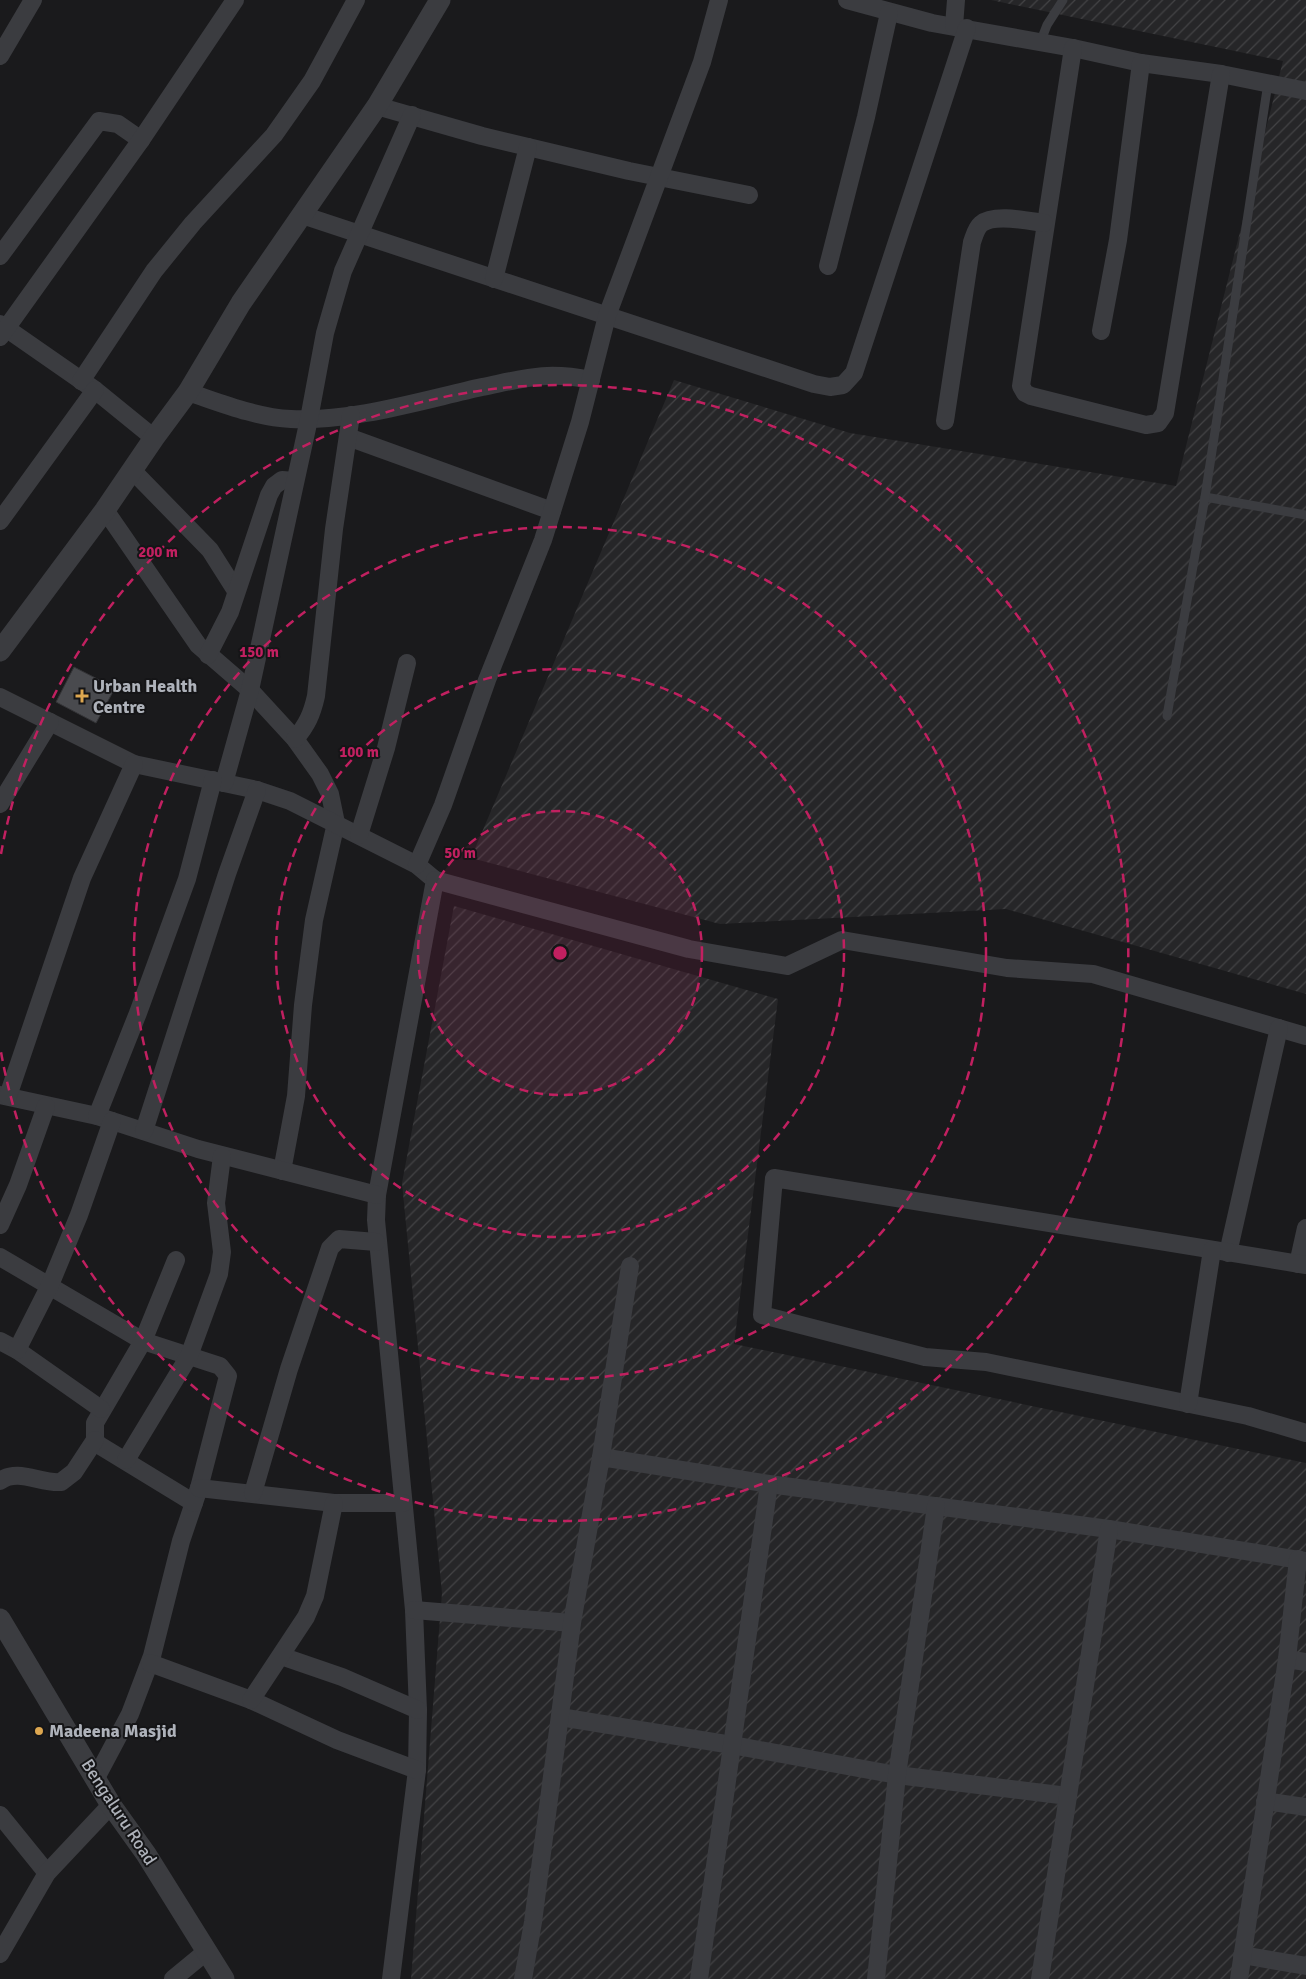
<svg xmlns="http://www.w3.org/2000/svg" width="1306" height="1979" font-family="Signika,sans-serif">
	<defs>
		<pattern id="industrial-furrows" width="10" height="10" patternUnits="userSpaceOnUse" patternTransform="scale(1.25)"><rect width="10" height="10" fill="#262628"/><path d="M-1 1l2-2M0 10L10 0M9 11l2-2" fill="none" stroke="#434345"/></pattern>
	</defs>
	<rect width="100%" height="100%" fill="#1a1a1c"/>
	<g fill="url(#industrial-furrows)">
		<path d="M991 0H1306V994L1006 909 720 924 471 858 674 380 850 433 1176 486 1283 61Z"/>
		<path d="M454 906 778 999 734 1344 1306 1463V1979H411L442 1593 402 1183Z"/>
	</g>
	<path fill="#494a4e" stroke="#343437" d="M74 667 115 688 96 723 56 702Z"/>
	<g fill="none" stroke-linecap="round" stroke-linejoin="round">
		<g stroke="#3b3c40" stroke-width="9">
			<path d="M1040 43 1047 25 1063 0"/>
			<path d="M1205 497 1306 515"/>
			<path d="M1167 716 1205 497 1268 83"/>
		</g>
		<g stroke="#3b3c40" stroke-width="18">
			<path d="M847 0 932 23 1073 48 1141 63 1221 74 1306 91"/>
			<path d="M954 26 956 0"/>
			<path d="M1073 48 1021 386 1025 393 1031 396 1146 425 1158 423 1165 413 1221 74"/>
			<path d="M0 56 33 0"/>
			<path d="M377 106 482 136 629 171 749 195"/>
			<path d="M302 215 814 384 830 387 843 385 854 373 967 28"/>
			<path d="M0 256 99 121 118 124 141 140"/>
			<path d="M828 266 866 117 889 13"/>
			<path d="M494 279 528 147"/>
			<path d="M0 324 95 390 154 438"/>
			<path d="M1101 331 1118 240 1141 63"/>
			<path d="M0 337 141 140 235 0"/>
			<path d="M81 381 154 271 193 223 274 135 312 81 356 0"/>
			<path d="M188 392C221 403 255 417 291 419 352 422 423 400 482 387 526 378 546 371 591 380"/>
			<path d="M945 421 972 242C974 237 976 228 981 224 994 213 1029 221 1044 223"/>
			<path d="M348 437 552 511"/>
			<path d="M132 470 210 550 236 591"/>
			<path d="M105 510 198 645 250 690 295 739 320 774 330 794 336 823 314 920 303 1005 296 1096 282 1171"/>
			<path d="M0 521 95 390"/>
			<path d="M208 655 230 612 269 495 274 486 282 480 295 481"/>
			<path d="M0 697 134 764 257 790 290 801 417 865 435 880 377 1195 376 1220 414 1610 418 1710 417 1770 391 1979"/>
			<path d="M295 739C307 725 312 714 316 696L334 529 351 415"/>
			<path d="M224 783 250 690 309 419 325 333 343 271 412 115"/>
			<path d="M0 804 50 722"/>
			<path d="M359 835 386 748 407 663"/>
			<path d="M417 865 443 805 487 680 543 540 580 422 607 316 702 62 719 0"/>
			<path d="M435 880 689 949 787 966 842 940 1007 968 1093 974 1306 1036"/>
			<path d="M0 1095 97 1116 198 1149 377 1195"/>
			<path d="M8 1096 82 878 134 764"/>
			<path d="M97 1116 138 1013 187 879 213 780"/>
			<path d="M144 1131 227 874 257 790"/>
			<path d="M0 1225 18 1185 46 1106"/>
			<path d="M1228 1253 1279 1028"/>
			<path d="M0 1257 143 1341 220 1366 228 1376 199 1488 181 1541 152 1656 130 1714 96 1778"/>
			<path d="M176 1260 143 1341 95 1423V1440L99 1445 194 1503"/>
			<path d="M1298 1264 1306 1228"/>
			<path d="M1306 1265 774 1178 762 1315 925 1357 986 1362 1059 1377 1248 1416 1306 1433"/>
			<path d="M0 1341 17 1350 101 1409"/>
			<path d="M17 1350 50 1285 79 1215 112 1121"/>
			<path d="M1188 1404 1212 1250"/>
			<path d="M601 1457 769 1484 1109 1529 1306 1561"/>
			<path d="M126 1460 189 1356 219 1274 222 1252 216 1203 222 1156"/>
			<path d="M0 1481C18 1468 41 1484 61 1482L74 1472 95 1440"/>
			<path d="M199 1488 334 1503H403"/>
			<path d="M253 1493 289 1369 330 1248 339 1239 376 1242"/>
			<path d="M414 1610 572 1623"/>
			<path d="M281 1656 342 1677 418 1710"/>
			<path d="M1287 1659 1306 1662"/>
			<path d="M150 1663 251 1700 337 1740 417 1770"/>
			<path d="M251 1700 306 1617 315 1596 334 1503"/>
			<path d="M560 1717 732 1745 897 1775 1068 1796"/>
			<path d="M1265 1801 1306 1807"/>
			<path d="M0 1815 47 1873"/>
			<path d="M0 1954 47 1873 111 1805"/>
			<path d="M1242 1955 1306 1966"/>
			<path d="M173 1979 207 1951"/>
			<path d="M523 1979 533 1922 572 1623 601 1457 630 1266"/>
			<path d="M699 1979 769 1484"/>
			<path d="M876 1979 897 1775 936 1506"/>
			<path d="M1040 1979 1109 1529"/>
			<path d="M1239 1979 1287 1659 1298 1559"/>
		</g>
		<g stroke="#3b3c40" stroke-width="21">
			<path d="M0 651 105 510 154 438 188 392 241 303 377 106 440 0"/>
			<path d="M0 1619 111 1805 146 1854 224 1979"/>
		</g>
	</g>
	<circle cx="560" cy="953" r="142" fill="#c12060" fill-opacity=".12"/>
	<g fill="none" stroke="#c12060" stroke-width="2.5" stroke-dasharray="9 6">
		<circle cx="560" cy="953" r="142"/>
		<circle cx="560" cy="953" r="284"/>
		<circle cx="560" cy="953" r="426"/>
		<path d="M1 854A568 568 0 1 1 1 1052"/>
	</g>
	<g fill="#dda750" stroke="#151517" stroke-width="2">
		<path d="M79.5 688.5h5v5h5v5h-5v5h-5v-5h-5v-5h5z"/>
		<circle cx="39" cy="1731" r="5"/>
	</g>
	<g text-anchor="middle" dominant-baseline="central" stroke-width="4" stroke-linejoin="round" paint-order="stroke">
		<g font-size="18" font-weight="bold" fill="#aeb2ba" stroke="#151517" text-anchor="start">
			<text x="93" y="686">Urban Health<tspan x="93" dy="21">Centre</tspan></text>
			<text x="49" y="1731">Madeena Masjid</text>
		</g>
		<g font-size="18" fill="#aeb2ba" stroke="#151517">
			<text transform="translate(119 1812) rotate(57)">Bengaluru Road</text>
		</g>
	</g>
	<circle cx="560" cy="953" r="8" fill="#c12060" stroke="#151517" stroke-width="2.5"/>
	<g font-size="15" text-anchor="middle" font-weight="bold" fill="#c12060" stroke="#151517" stroke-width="4" stroke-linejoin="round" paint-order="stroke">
		<text x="158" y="557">200 m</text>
		<text x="259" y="657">150 m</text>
		<text x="359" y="757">100 m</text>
		<text x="460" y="858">50 m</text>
	</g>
</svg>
